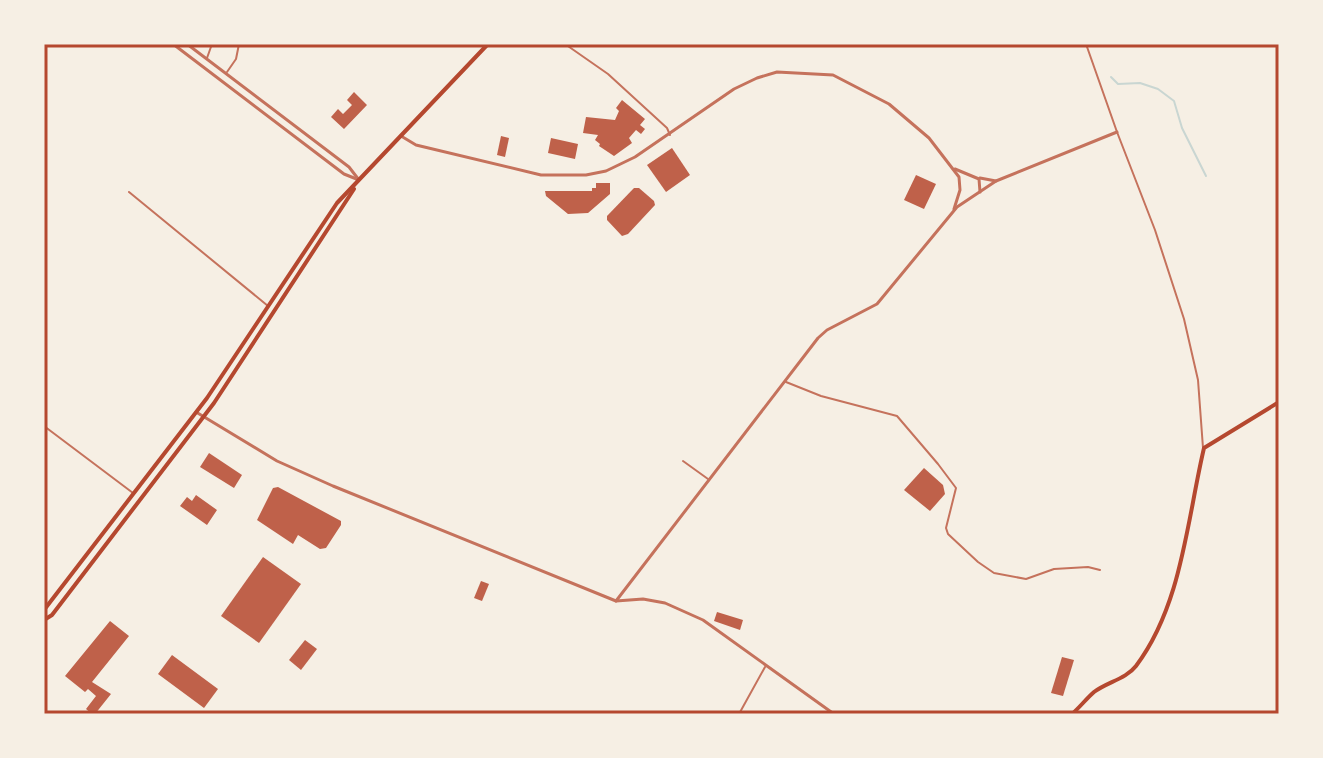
<svg xmlns="http://www.w3.org/2000/svg" width="1323" height="758" font-family="'Open Sans',sans-serif">
	<rect width="100%" height="100%" fill="#f6efe4"/>
	<g fill="none" stroke-linecap="round" stroke-linejoin="round">
		<path stroke="#c9d6d2" stroke-width="2" d="M1111 77 1118 84 1140 83 1158 89 1174 101 1182 128 1206 176"/>
	</g>
	<g fill="#bf614a">
		<path d="M354 92 367 105 344 129 331 117 338 109 343 114 352 105 347 100Z"/>
		<path d="M622 100 645 119 640 125 645 129 641 134 636 130 629 138 632 143 614 156 599 146 600 144 595 140 598 135 583 133 586 117 615 120 619 111 616 108Z"/>
		<path d="M501 136 509 138 505 157 497 155Z"/>
		<path d="M551 138 578 144 575 159 548 153Z"/>
		<path d="M672 148 690 175 666 192 647 165Z"/>
		<path d="M916 175 936 184 924 209 904 200Z"/>
		<path d="M596 183H610V194L588 213 568 214 546 196 545 191H592V188H596Z"/>
		<path d="M634 188H639L654 201 655 205 628 234 622 236 607 220V216Z"/>
		<path d="M209 453 242 475 234 488 200 467Z"/>
		<path d="M924 468 943 485 945 494 930 511 904 490Z"/>
		<path d="M278 487 341 521V525L326 548 320 549 298 535 293 544 257 520 273 488Z"/>
		<path d="M196 495 217 510 207 525 180 506 187 497 192 501Z"/>
		<path d="M263 557 301 584 259 643 221 616Z"/>
		<path d="M481 581 489 584 482 601 474 598Z"/>
		<path d="M717 612 743 620 740 630 714 621Z"/>
		<path d="M110 621 129 636 92 682 111 694 95 714H92L86 709 96 696 88 689 85 692 65 676Z"/>
		<path d="M305 640 317 649 301 670 289 660Z"/>
		<path d="M172 655 218 689 204 708 158 674Z"/>
		<path d="M1062 657 1074 660 1063 696 1051 693Z"/>
	</g>
	<g fill="none" stroke-linecap="round" stroke-linejoin="round">
		<g stroke="#c5725c" stroke-width="2">
			<path d="M565 44 608 74 667 128 670 135"/>
			<path d="M1086 44 1117 132 1155 230 1184 319 1198 380 1203 448"/>
			<path d="M207 58 212 44"/>
			<path d="M227 72 236 59 239 44"/>
			<path d="M129 192 268 306"/>
			<path d="M786 382 821 396 897 416 938 464 956 488 946 528 948 534 978 562 994 573 1026 579 1054 569 1088 567 1100 570"/>
			<path d="M44 426 133 493"/>
			<path d="M683 461 708 479"/>
			<path d="M739 714 765 667"/>
		</g>
		<g stroke="#c5725c" stroke-width="3">
			<path d="M173 44 344 174 359 180"/>
			<path d="M187 44 349 167 359 180"/>
			<path d="M401 136 416 145 541 175H586L606 171 635 157 734 89 757 78 777 72 833 75 889 104 929 138 959 177 960 190 954 209"/>
			<path d="M955 169 979 179 980 192"/>
			<path d="M980 178 996 181"/>
			<path d="M196 412 277 461 333 486 616 601 643 599 665 603 703 620 834 714"/>
			<path d="M616 601 818 338 827 330 877 304 957 207 996 181 1117 132"/>
		</g>
		<g stroke="#b5482f" stroke-width="4">
			<path d="M44 610 207 398 337 203 488 44"/>
			<path d="M44 620 52 615 214 403 354 189"/>
			<path d="M1072 714C1080 707 1086 699 1094 692 1107 682 1126 679 1136 666 1182 605 1187 520 1204 448L1279 402"/>
		</g>
	</g>
	<rect width="1323" height="758" fill="none" stroke="#f6efe4" stroke-width="92"/>
	<rect x="46" y="46" width="1231" height="666" fill="none" stroke="#b5482f" stroke-width="3"/>
</svg>
